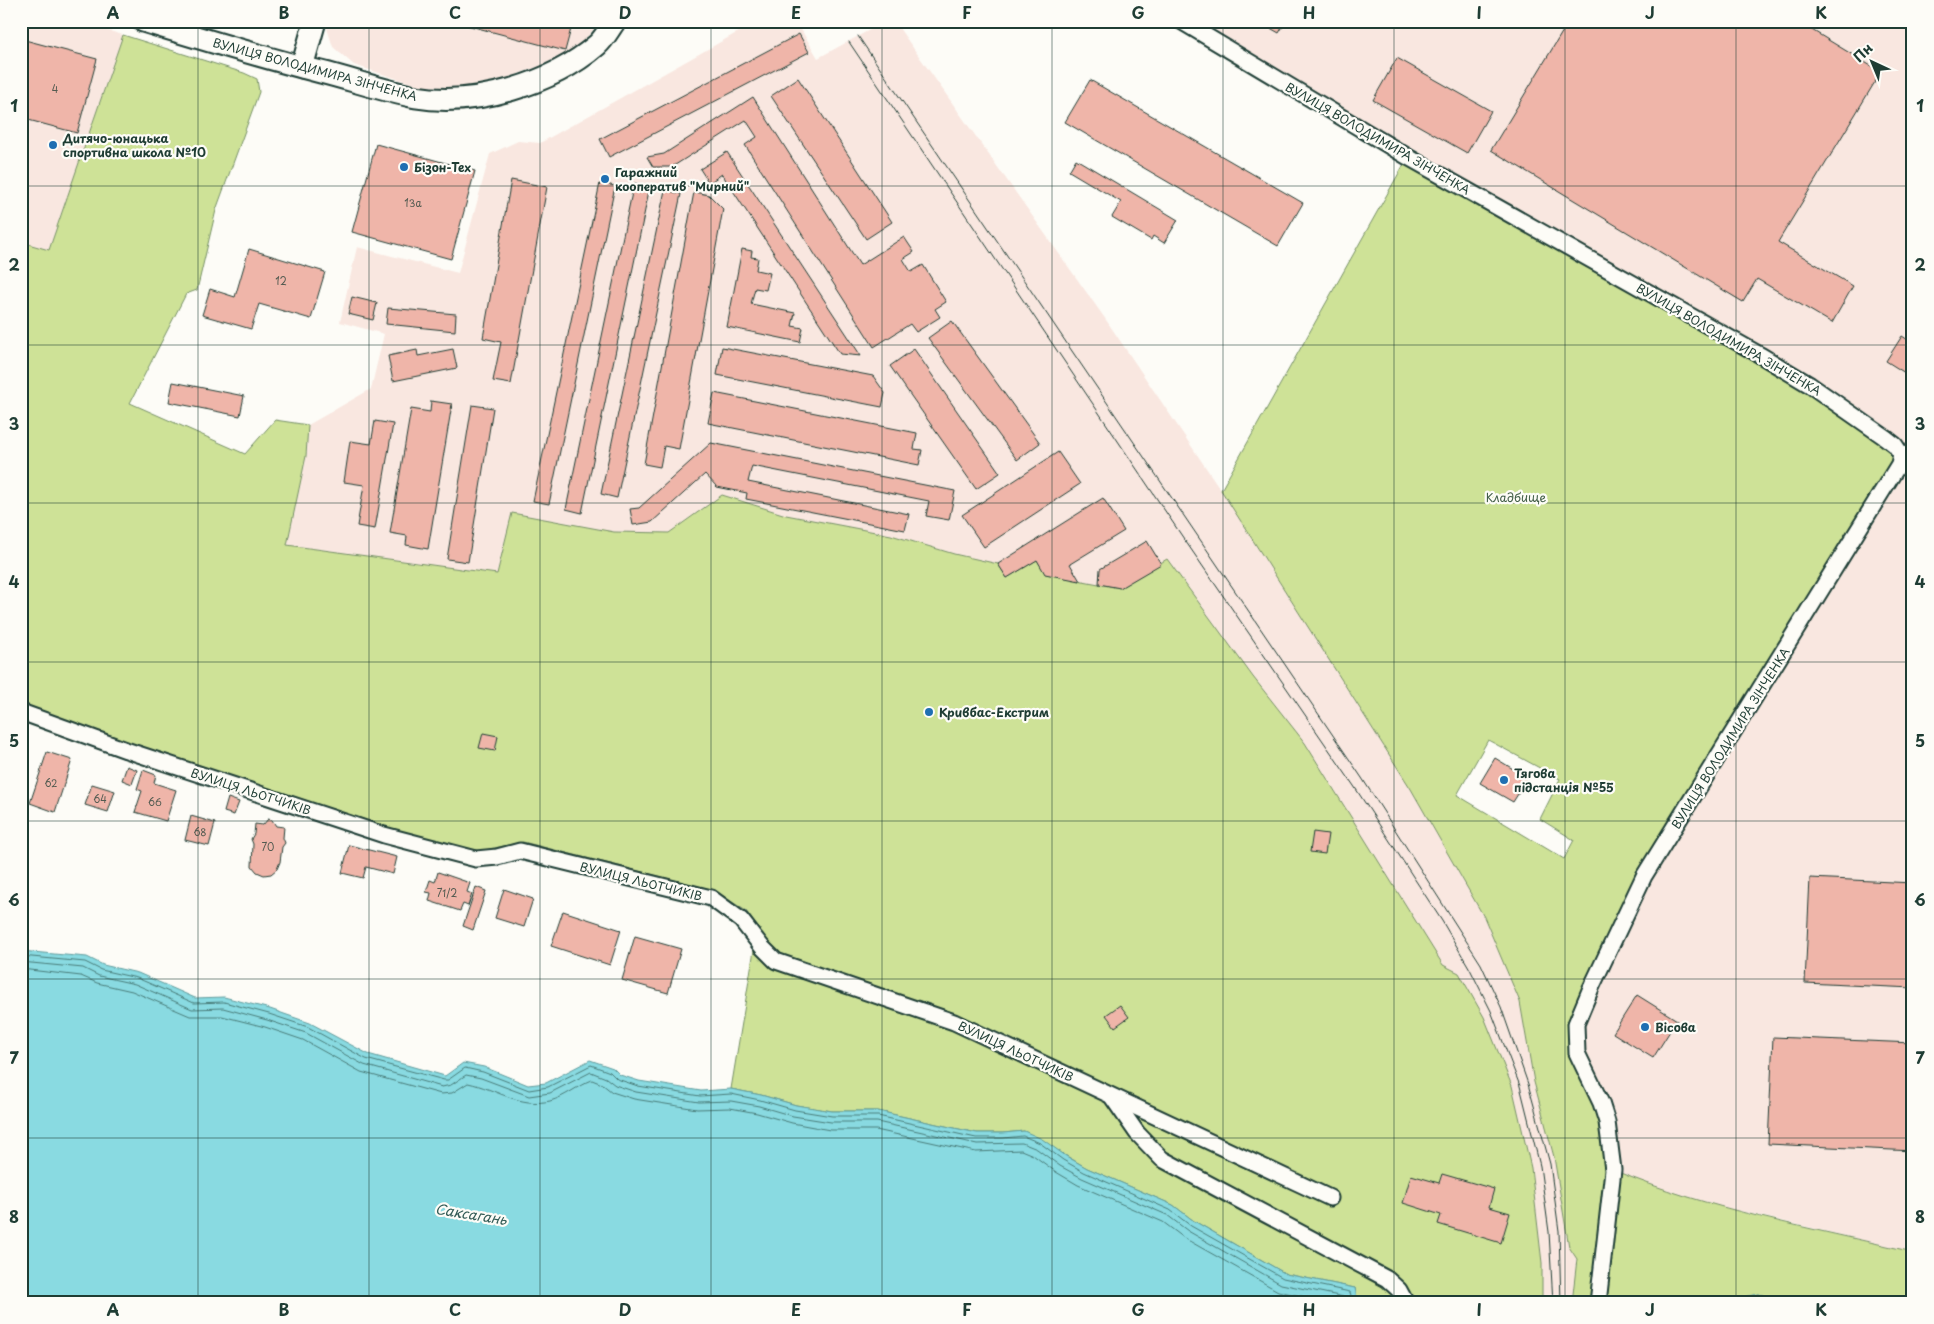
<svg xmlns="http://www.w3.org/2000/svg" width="1934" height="1324" font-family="'Playpen Sans',sans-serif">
	<rect width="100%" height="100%" fill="#fdfcf7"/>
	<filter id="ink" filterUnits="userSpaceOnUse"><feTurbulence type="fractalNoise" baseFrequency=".02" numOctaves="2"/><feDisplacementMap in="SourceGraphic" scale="10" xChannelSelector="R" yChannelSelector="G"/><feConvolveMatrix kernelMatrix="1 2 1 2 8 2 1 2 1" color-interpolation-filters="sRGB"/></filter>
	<g filter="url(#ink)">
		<g fill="#f9e7e0">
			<path d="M21 21H76L123 35 49 250 21 242Z"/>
			<path d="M327 21H601L578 47 543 65 483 87 459 88 420 86 354 65 333 47 326 25Z"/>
			<path d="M758 21H796L818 58 886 21H894L1104 317 1221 490 1411 789 1484 917 1520 1002 1534 1082 1554 1157 1569 1247 1577 1259 1572 1303H1542V1263L1531 1168 1512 1086 1459 973 1443 966 1305 743 1253 677 1167 559 1120 588 1045 574 1007 578 998 564 954 554 891 535 786 515 722 495 669 533 614 532 512 513 497 574 287 545 306 456 308 425 371 389 384 334 340 322 357 247 458 273 490 154 518 141 540 143Z"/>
			<path d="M1184 21H1913V1252L1709 1204 1653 1187 1613 1170 1577 1053 1576 1024 1644 876 1901 454Z"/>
		</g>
		<g fill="#cee297" stroke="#769066" fill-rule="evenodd">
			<path d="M123 35 244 73 257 79 259 92 216 210 197 290 186 294 130 403 245 454 275 420 308 425 306 456 287 545 497 574 512 513 614 532 669 533 722 495 786 515 891 535 954 554 998 564 1007 578 1037 560 1046 574 1120 588 1167 559 1253 677 1305 743 1443 965 1459 973 1484 1017 1512 1086 1531 1168 1542 1263V1303H1358L1355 1288 1286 1274 1194 1221 1173 1205 1087 1168 1024 1131 1003 1133H977L878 1111H832L796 1105 761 1095 731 1089 754 950 760 930 746 911 714 890 523 842 475 852 387 827 131 743 21 703V242L49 250Z"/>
			<path d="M1408 157 1760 355 1901 454 1644 876 1591 987 1577 1053 1601 1103 1613 1170C1709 1210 1812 1228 1913 1252V1303H1788L1759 1294 1722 1303H1572L1577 1259 1569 1247 1554 1157 1534 1082 1520 1002 1484 917 1411 789 1221 490ZM1488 740 1560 779 1540 819 1574 840 1564 859 1457 795Z"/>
		</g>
		<g fill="#89dae1" stroke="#5f9b9c">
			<path d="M21 951 87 957 103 965 138 973 195 998 224 997 270 1009 310 1023 368 1054 445 1076 463 1063 484 1067 528 1085 546 1083 590 1060 613 1068 620 1075 639 1081 701 1091 731 1089 761 1095 796 1105 832 1111H878L977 1133H1003L1024 1131 1042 1139 1066 1156 1087 1168 1173 1205 1194 1221 1286 1274 1355 1288 1358 1303H21Z"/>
			<path d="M1759 1294 1788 1303H1722L1724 1301Z"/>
		</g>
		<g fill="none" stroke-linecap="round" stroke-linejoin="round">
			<g stroke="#497c79" stroke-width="1">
				<path d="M21 956 85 962 101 970 137 978 194 1003 224 1002 269 1014 308 1027 366 1059 444 1080H448L465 1068 483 1072 529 1090 548 1087 591 1065 610 1072 617 1079 638 1086 700 1096 731 1094 760 1100 795 1110 832 1116H878L976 1138H1003L1023 1136 1040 1143 1063 1160 1084 1172 1170 1210 1191 1226 1283 1278 1350 1292 1353 1303"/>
				<path d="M21 962 83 968 99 976 135 984 192 1009 223 1008 267 1020 306 1033 364 1065 442 1087 451 1085 466 1075 481 1078 529 1096 550 1093 591 1072 606 1078 615 1085 636 1092 699 1102 731 1101 759 1106 793 1116 831 1122H877L977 1144 1022 1143 1037 1149 1060 1166 1082 1178 1167 1215 1188 1231 1281 1284 1344 1297 1347 1303"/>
				<path d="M21 969 81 976 97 983 132 991 190 1016H222L265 1027 303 1040 361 1072 441 1094 452 1093 468 1083C497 1089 519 1108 550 1101 565 1097 577 1086 592 1080L602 1084 612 1092 634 1099 697 1109 730 1108 757 1113 792 1123 830 1130H876L976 1152 1021 1150 1033 1155 1056 1172 1078 1185 1163 1222 1184 1238 1278 1291 1333 1303"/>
			</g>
		</g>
		<g fill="#efb5a9" stroke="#1f3d34">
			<path d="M451 21H556L572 25 565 51Z"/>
			<path d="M1258 21H1286L1279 33Z"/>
			<path d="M1569 21H1797L1881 72 1778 242 1853 286 1832 323 1757 279 1743 302 1491 150Z"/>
			<path d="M799 34 809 52 609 157 600 139Z"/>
			<path d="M21 39 97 59 77 133 21 118Z"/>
			<path d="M1397 58 1491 111 1467 153 1373 100Z"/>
			<path d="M798 78 892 222 866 239 771 96Z"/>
			<path d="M1090 80 1303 203 1278 246 1065 122Z"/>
			<path d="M753 97 860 265 904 237 914 252 903 259 911 272 923 265 946 302 935 309 940 317 916 332 910 324 874 347 745 145 757 137 746 120 672 167H653L647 157 664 154Z"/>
			<path d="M376 144 475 171 451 259 352 232Z"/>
			<path d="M727 152 861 356 840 354 722 174 709 183 700 169Z"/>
			<path d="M1076 159 1178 220 1164 243 1153 236 1151 240 1112 217 1121 202 1069 171Z"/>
			<path d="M511 180 547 187 511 384 493 381 501 342 483 338Z"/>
			<path d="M600 183 615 186 549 504 533 501Z"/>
			<path d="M634 183 650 186 582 513 566 509Z"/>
			<path d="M665 190 681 194 617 498 601 494Z"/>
			<path d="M694 192 709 195 723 209 679 449 664 446 660 467 644 464Z"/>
			<path d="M249 249 325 272 311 319 259 304 251 329 202 315 210 289 235 297Z"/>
			<path d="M742 249 752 251 751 257 758 258 756 270 770 273 766 290 755 288 751 304 795 313 792 326 803 328 800 342 727 327Z"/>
			<path d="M352 297 377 303 373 320 348 314Z"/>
			<path d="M388 308 456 314 455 331 386 324Z"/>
			<path d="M952 321 1040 443 1017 460 928 338Z"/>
			<path d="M1902 336 1913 343V378L1886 361Z"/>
			<path d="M722 347 873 376 885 393 882 407 717 375Z"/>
			<path d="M453 349 457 368 393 381 388 356 417 350 418 356Z"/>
			<path d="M914 349 1000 473 976 489 890 366Z"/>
			<path d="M173 382 244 396 240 416 169 402Z"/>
			<path d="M714 393 917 433 914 449 922 450 919 465 708 423Z"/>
			<path d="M431 401 452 404 428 549 406 545 407 536 390 533 411 409 430 412Z"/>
			<path d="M472 405 493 408 468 562 447 559Z"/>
			<path d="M375 421 393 424 375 529 357 526 364 485 344 482 350 441 371 444Z"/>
			<path d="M711 443 955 491 949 520 926 516 929 501 752 466 748 482 909 514 905 530 746 499 747 493 717 487 705 474 652 522 633 525 630 509 639 508Z"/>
			<path d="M1058 452 1080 484 984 547 962 515Z"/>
			<path d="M1103 498 1124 531 1070 564 1080 581 1045 574 1037 560 1007 578 998 564Z"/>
			<path d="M1147 541 1161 564 1120 588 1099 584 1100 569Z"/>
			<path d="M483 733 498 736 495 751 479 748Z"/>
			<path d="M47 752 72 760 55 812 30 803Z"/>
			<path d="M1495 758 1528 778 1513 802 1480 783Z"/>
			<path d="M127 766 137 770 132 784 122 780Z"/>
			<path d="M143 770 156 775 154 783 176 790 166 821 135 812 142 791 137 789Z"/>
			<path d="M92 784 115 791 108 812 85 805Z"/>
			<path d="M228 798 239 802 234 815 224 812Z"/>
			<path d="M191 816 215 823 209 846 185 840Z"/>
			<path d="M268 819 272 820 276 826 284 827 283 838 285 843 282 847 280 862 277 869 271 874 264 875 257 872 252 866 253 844 251 839 254 834 255 824 263 825Z"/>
			<path d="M1313 832 1328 834 1325 854 1310 852Z"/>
			<path d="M349 845 397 857 393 874 366 867 363 878 342 873Z"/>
			<path d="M438 872 470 883 467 892 472 894 468 906 463 904 460 911 429 901 431 893 426 892 430 880 435 882Z"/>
			<path d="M1810 878 1913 883V988L1805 983Z"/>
			<path d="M476 887 486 891 473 930 463 926Z"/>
			<path d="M504 889 533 899 524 927 495 918Z"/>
			<path d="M563 911 621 930 610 965 551 946Z"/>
			<path d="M635 936 681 949 668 993 622 980Z"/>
			<path d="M1637 995 1677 1020 1653 1058 1613 1033Z"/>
			<path d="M1120 1005 1129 1017 1115 1027 1106 1015Z"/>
			<path d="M1773 1037 1913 1043V1151L1768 1144Z"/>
			<path d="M1442 1174 1494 1189 1489 1207 1510 1213 1501 1243 1438 1224 1441 1215 1403 1203 1411 1175 1439 1183Z"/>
		</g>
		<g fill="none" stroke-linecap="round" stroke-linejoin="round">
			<defs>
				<g id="street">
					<path d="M1181 21 1408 157 1760 355 1810 385 1886 438 1895 445 1901 454 1899 464 1644 876 1591 988 1576 1024 1577 1053 1601 1103 1607 1122 1613 1170 1598 1303"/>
					<path d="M21 712 126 750 384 835 476 859 497 857 520 851 711 898 741 920 762 947 776 961 954 1022 1330 1198"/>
					<path d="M1112 1097 1137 1133 1162 1159 1387 1279 1399 1290 1406 1303"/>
				</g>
				<g id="secondary">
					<path d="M143 21C202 39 261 57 321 72 353 80 384 91 416 97 475 107 552 84 597 45 604 39 609 29 615 21"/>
					<path d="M302 67 315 21"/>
				</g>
			</defs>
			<use href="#street" stroke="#1f3d34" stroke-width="19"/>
			<use href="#secondary" stroke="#1f3d34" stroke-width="25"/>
			<use href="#street" stroke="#fdfcf7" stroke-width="15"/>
			<use href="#secondary" stroke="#fdfcf7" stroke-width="21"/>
			<g stroke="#1f3d34" stroke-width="1">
				<path d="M858 36 1362 778 1481 964 1501 1007 1528 1084 1550 1164 1559 1231 1561 1303"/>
				<path d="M849 42 1186 542 1354 786 1442 921 1470 969 1491 1011 1520 1086 1540 1166 1549 1232 1553 1303"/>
			</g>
		</g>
	</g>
	<path fill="none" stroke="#1f3d34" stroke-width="1" stroke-opacity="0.55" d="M198 21V1303M369 21V1303M540 21V1303M711 21V1303M882 21V1303M1052 21V1303M1223 21V1303M1394 21V1303M1565 21V1303M1736 21V1303M21 186H1913M21 345H1913M21 503H1913M21 662H1913M21 821H1913M21 979H1913M21 1138H1913"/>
	<g fill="#1f6fb2" stroke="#fdfcf7" stroke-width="2">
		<circle cx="53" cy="145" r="5"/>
		<circle cx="404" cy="167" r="5"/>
		<circle cx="605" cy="179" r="5"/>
		<circle cx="929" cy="712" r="5"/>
		<circle cx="1504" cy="780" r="5"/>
		<circle cx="1645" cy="1027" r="5"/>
	</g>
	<g text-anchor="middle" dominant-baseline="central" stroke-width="4.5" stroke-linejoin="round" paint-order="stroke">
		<g font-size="10" fill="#535b51">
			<text x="55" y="88">4</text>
			<text x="413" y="202">13а</text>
			<text x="281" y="280">12</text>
			<text x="51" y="782">62</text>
			<text x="100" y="798">64</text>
			<text x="155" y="801">66</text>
			<text x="200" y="831">68</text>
			<text x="268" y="846">70</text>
			<text x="447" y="892">71/2</text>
		</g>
		<g font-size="12" fill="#1f3d34" stroke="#fdfcf7">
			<text transform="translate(315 69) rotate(15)">ВУЛИЦЯ ВОЛОДИМИРА ЗІНЧЕНКА</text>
			<text transform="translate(1378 138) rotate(30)">ВУЛИЦЯ ВОЛОДИМИРА ЗІНЧЕНКА</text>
			<text transform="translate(1729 339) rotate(30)">ВУЛИЦЯ ВОЛОДИМИРА ЗІНЧЕНКА</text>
			<text transform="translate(1730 738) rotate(-58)">ВУЛИЦЯ ВОЛОДИМИРА ЗІНЧЕНКА</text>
			<text transform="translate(251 791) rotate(18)">ВУЛИЦЯ ЛЬОТЧИКІВ</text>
			<text transform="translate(641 881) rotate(14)">ВУЛИЦЯ ЛЬОТЧИКІВ</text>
			<text transform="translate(1016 1051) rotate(25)">ВУЛИЦЯ ЛЬОТЧИКІВ</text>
		</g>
		<g font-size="12" font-weight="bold" fill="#1f3d34" stroke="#fdfcf7" text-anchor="start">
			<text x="63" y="138">Дитячо-юнацька<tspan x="63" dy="14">спортивна школа №10</tspan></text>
			<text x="414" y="167">Бізон-Тех</text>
			<text x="615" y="172">Гаражний<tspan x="615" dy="14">кооператив "Мирний"</tspan></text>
			<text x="939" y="712">Кривбас-Екстрим</text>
			<text x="1514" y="773">Тягова<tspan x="1514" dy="14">підстанція №55</tspan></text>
			<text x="1655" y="1027">Вісова</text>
		</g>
		<g font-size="12" fill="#425e48" stroke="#fdfcf7">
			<text x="1516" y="497">Кладбище</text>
		</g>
		<g font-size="14" font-style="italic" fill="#345c57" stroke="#fdfcf7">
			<text transform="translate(471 1214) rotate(9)">Саксагань</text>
		</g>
	</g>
	<rect width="1934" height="1324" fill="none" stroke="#fdfcf7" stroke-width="55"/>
	<g transform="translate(1872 62) rotate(316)" stroke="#fdfcf7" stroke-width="4" paint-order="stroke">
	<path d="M0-4L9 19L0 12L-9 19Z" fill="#1f3d34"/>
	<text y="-8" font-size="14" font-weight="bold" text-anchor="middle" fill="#1f3d34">Пн</text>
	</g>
	<rect x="28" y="28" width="1878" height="1268" fill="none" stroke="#1f3d34" stroke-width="2"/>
	<g font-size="16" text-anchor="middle" font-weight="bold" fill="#1f3d34">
		<text x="113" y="19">A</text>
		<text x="284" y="19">B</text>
		<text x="455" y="19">C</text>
		<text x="625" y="19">D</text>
		<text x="796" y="19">E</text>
		<text x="967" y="19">F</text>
		<text x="1138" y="19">G</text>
		<text x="1309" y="19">H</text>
		<text x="1479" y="19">I</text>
		<text x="1650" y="19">J</text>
		<text x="1821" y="19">K</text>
		<text x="14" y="112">1</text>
		<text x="1920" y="112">1</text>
		<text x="14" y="271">2</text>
		<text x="1920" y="271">2</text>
		<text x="14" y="430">3</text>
		<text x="1920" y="430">3</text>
		<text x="14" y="588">4</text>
		<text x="1920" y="588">4</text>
		<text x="14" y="747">5</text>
		<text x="1920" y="747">5</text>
		<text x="14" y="906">6</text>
		<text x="1920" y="906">6</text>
		<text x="14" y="1064">7</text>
		<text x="1920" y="1064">7</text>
		<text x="14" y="1223">8</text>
		<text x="1920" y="1223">8</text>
		<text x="113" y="1316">A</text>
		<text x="284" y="1316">B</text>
		<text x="455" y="1316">C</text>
		<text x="625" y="1316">D</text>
		<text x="796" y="1316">E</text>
		<text x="967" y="1316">F</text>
		<text x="1138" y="1316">G</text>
		<text x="1309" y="1316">H</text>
		<text x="1479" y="1316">I</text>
		<text x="1650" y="1316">J</text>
		<text x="1821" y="1316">K</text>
	</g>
</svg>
